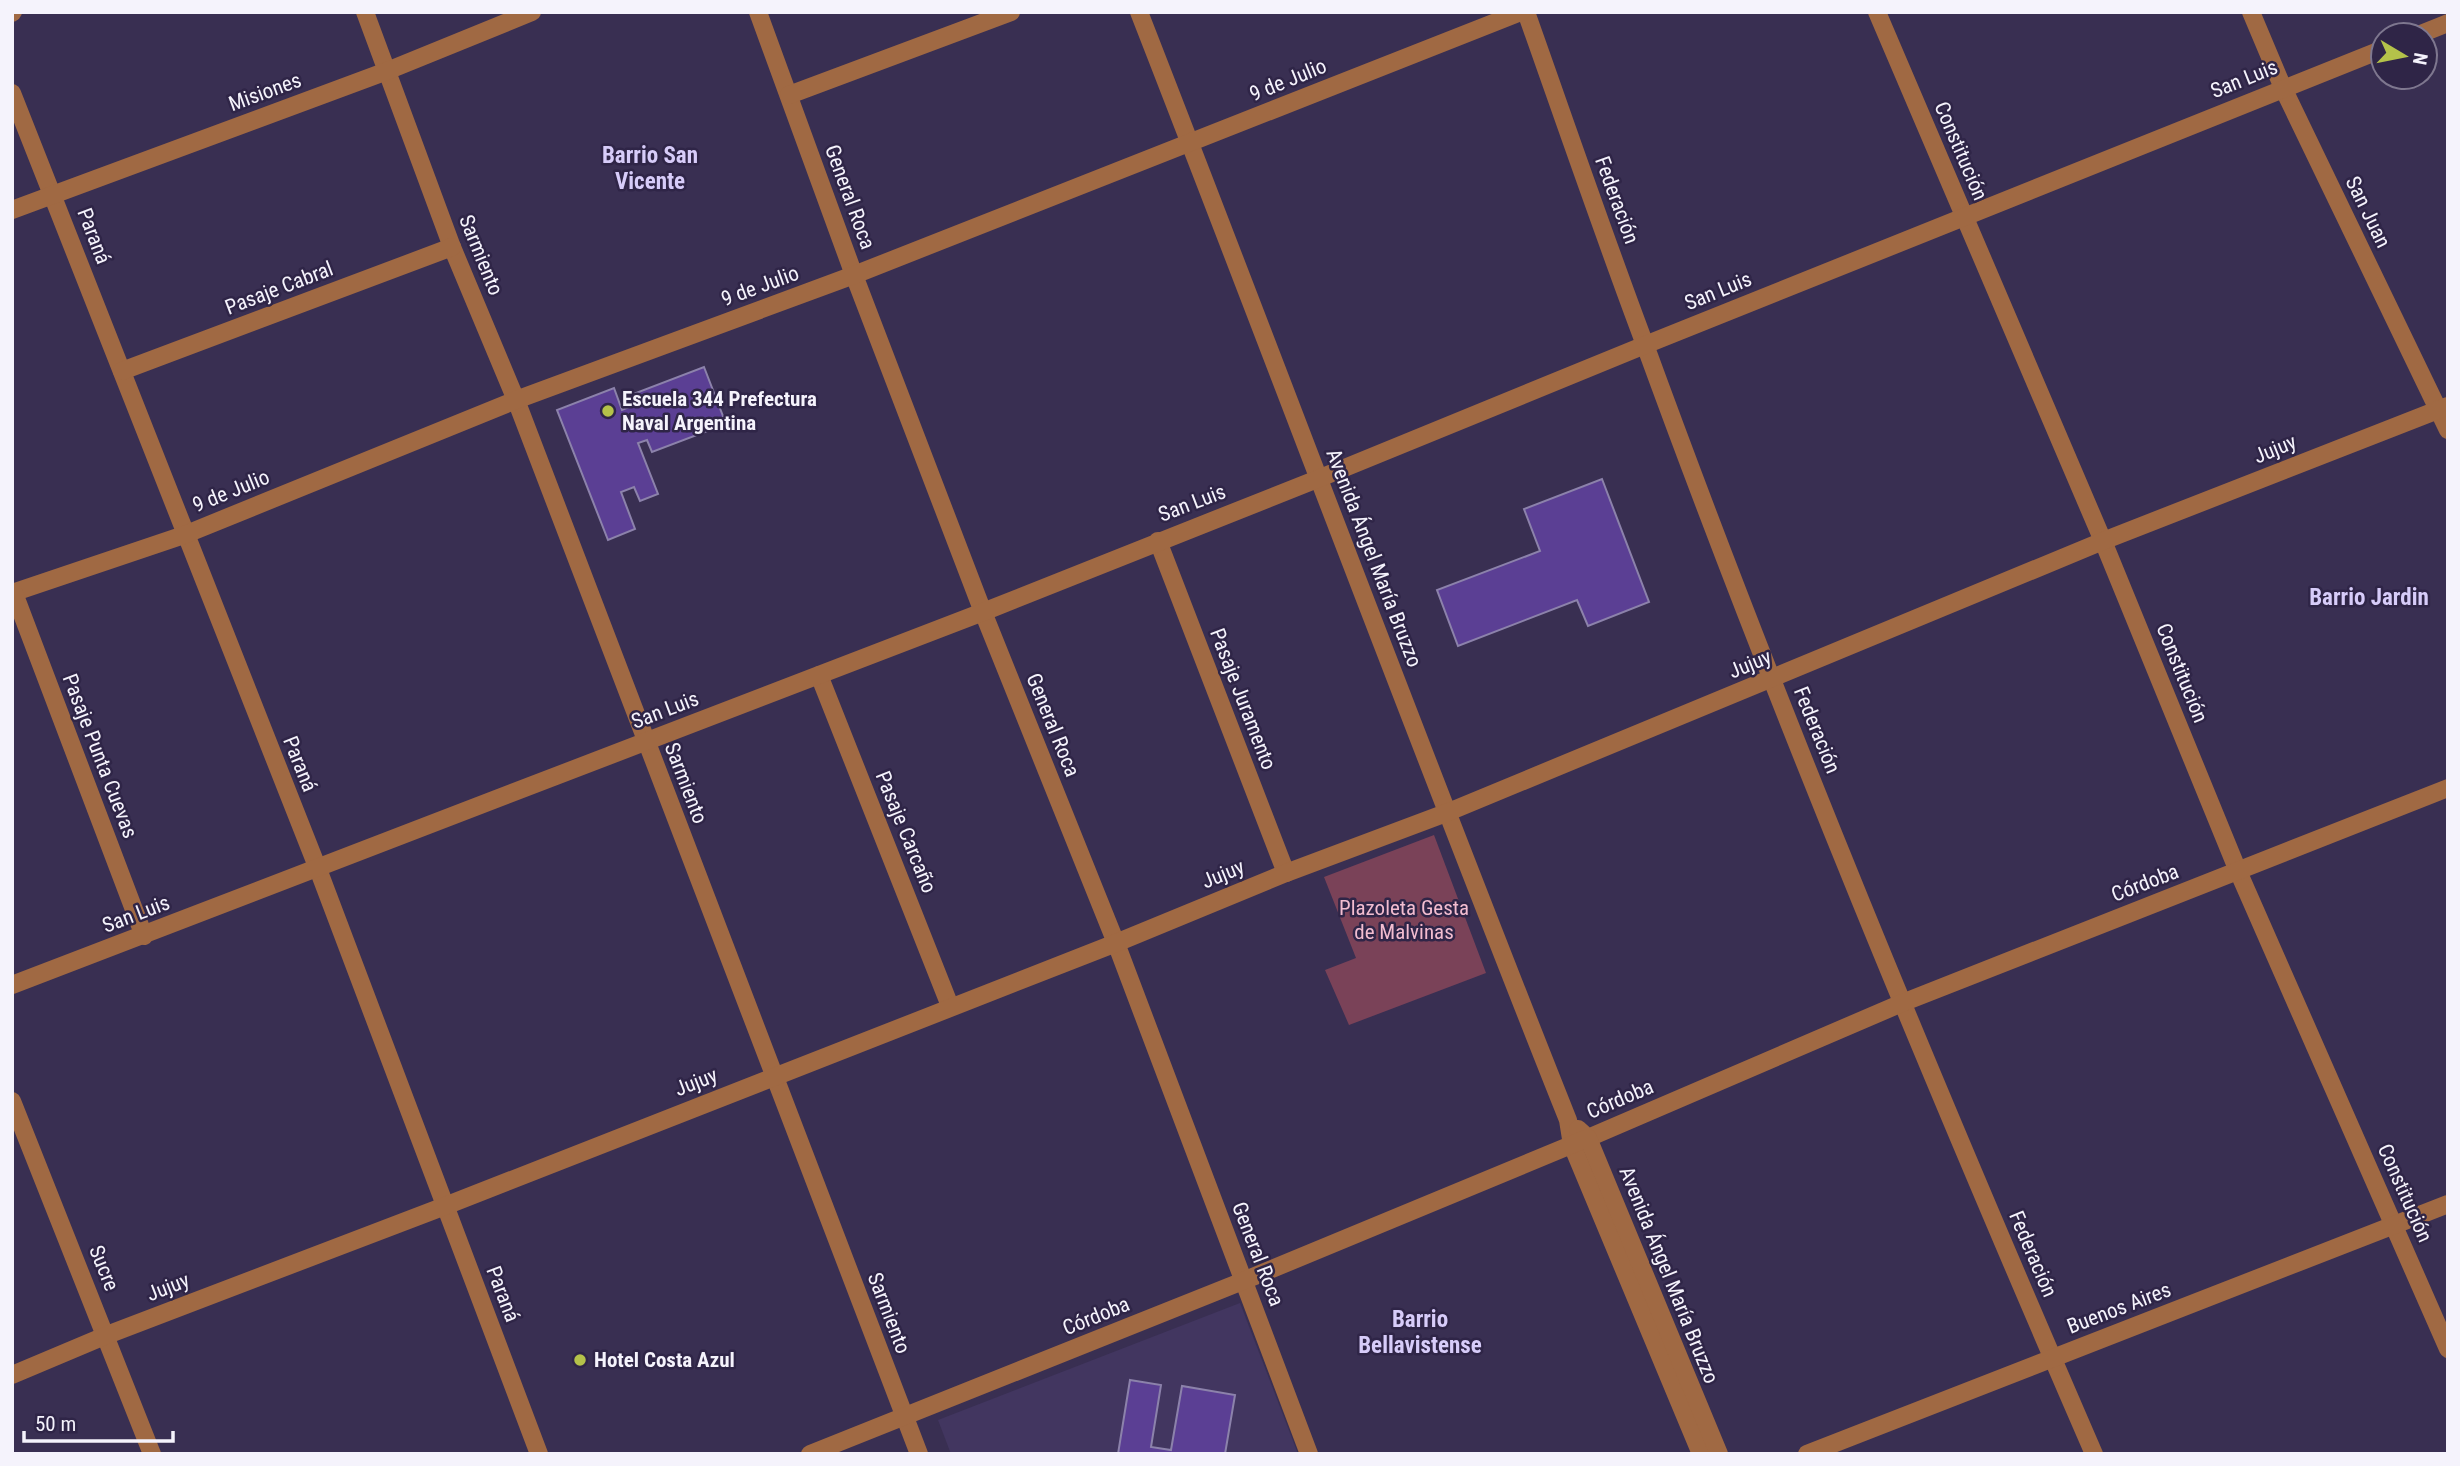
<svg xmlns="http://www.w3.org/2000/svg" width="2460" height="1466" font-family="'Roboto Condensed',sans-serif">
	<rect width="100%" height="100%" fill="#392f52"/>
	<path fill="#423660" d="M1240 1303 1298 1454H951L938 1420Z"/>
	<path fill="#7a4258" d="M1434 835 1486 973 1349 1025 1325 970 1356 958 1324 877Z"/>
	<g fill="#5b3f94" stroke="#8c82ab" stroke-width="2">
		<path d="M704 367 726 424 652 452 647 440 638 443 658 494 640 501 634 487 621 492 635 529 608 540 557 410 614 388 622 410 632 406 628 396Z"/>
		<path d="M1602 479 1649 602 1588 626 1577 600 1458 646 1437 590 1540 551 1524 509Z"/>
		<path d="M1130 1380 1161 1385 1151 1447 1171 1450 1182 1386 1235 1395 1225 1454H1118Z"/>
	</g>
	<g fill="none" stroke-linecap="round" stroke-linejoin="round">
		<g stroke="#a06943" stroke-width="18">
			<path d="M365 12 452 247 516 400 919 1454"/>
			<path d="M758 12 854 275 983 612 1116 943 1309 1454"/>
			<path d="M1139 12C1283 381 1421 752 1568 1120L1572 1145"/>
			<path d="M1526 12C1565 122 1603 233 1644 342 1781 718 1935 1087 2094 1454"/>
			<path d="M1877 12 2103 541 2238 871 2448 1349"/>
			<path d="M2251 12 2283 88 2448 430"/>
			<path d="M12 13 13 12"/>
			<path d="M2418 35 2448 23"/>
			<path d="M12 93 318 869 539 1454"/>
			<path d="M789 95 1011 12"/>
			<path d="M12 210 387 71 532 12"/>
			<path d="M122 371 452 247"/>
			<path d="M1158 541 1286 873"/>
			<path d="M12 593 184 535 516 400 854 275 1521 12"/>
			<path d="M14 593 144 936"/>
			<path d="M819 675 950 1006"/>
			<path d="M12 985 983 612 1320 478 1645 345 2383 49"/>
			<path d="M12 1101 152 1454"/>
			<path d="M1578 1129 1588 1138 1902 1003 2448 788"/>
			<path d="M12 1375 107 1335 445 1206 1116 943 1286 873 1446 813 2103 541 2448 406"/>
		</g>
		<g stroke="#a06943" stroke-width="18">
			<path d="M1572 1145 1701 1454"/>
			<path d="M810 1454 1243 1281 1588 1138 1719 1454"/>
			<path d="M1807 1454 2448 1204"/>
		</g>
	</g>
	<g fill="#b4c24a" stroke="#2f2547" stroke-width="2.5">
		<circle cx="608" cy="411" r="7"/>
		<circle cx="580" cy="1360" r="7"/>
	</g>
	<g text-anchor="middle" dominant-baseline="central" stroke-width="5" stroke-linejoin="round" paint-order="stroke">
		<g font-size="21" fill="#f5f3fc" stroke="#2f2547">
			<text transform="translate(2244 79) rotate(-22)">San Luis</text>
			<text transform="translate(1288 80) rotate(-22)">9 de Julio</text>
			<text transform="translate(265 92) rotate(-20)">Misiones</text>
			<text transform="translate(1961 151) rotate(67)">Constitución</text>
			<text transform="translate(850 197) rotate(70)">General Roca</text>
			<text transform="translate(1617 200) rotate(70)">Federación</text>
			<text transform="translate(2368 212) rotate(64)">San Juan</text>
			<text transform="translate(94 236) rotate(69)">Paraná</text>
			<text transform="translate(481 255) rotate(68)">Sarmiento</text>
			<text transform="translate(760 286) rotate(-20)">9 de Julio</text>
			<text transform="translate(279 288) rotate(-21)">Pasaje Cabral</text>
			<text transform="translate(1718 291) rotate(-22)">San Luis</text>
			<text transform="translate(2275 449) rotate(-22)">Jujuy</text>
			<text transform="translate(231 491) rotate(-22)">9 de Julio</text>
			<text transform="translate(1192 503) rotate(-21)">San Luis</text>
			<text transform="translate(1374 558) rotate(69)">Avenida Ángel María Bruzzo</text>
			<text transform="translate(1750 664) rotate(-22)">Jujuy</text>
			<text transform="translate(2182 673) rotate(68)">Constitución</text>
			<text transform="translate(1243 699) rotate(69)">Pasaje Juramento</text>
			<text transform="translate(665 710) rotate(-21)">San Luis</text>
			<text transform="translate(1053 725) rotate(68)">General Roca</text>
			<text transform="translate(1817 730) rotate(68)">Federación</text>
			<text transform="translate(100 756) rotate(69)">Pasaje Punta Cuevas</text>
			<text transform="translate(300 764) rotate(68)">Paraná</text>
			<text transform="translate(686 783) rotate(69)">Sarmiento</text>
			<text transform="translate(906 832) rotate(68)">Pasaje Carcaño</text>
			<text transform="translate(1223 874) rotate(-22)">Jujuy</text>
			<text transform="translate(2145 883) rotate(-21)">Córdoba</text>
			<text transform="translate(136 914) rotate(-21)">San Luis</text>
			<text transform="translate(696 1082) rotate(-21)">Jujuy</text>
			<text transform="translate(1620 1099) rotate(-23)">Córdoba</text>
			<text transform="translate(2405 1193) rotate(66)">Constitución</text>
			<text transform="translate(1258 1254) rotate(69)">General Roca</text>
			<text transform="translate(2033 1254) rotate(67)">Federación</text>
			<text transform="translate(104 1268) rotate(68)">Sucre</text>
			<text transform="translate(1669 1275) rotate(68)">Avenida Ángel María Bruzzo</text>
			<text transform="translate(168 1287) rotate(-21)">Jujuy</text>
			<text transform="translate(503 1294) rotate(69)">Paraná</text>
			<text transform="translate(2119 1308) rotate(-21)">Buenos Aires</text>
			<text transform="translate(889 1313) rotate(69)">Sarmiento</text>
			<text transform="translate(1096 1316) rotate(-22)">Córdoba</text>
		</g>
		<g font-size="21" font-weight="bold" fill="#f5f3fc" stroke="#2f2547" text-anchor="start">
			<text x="622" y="399">Escuela 344 Prefectura<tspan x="622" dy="24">Naval Argentina</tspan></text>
			<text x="594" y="1360">Hotel Costa Azul</text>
		</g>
		<g font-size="21" fill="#f3bdd0" stroke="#2f2547">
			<text x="1404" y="908">Plazoleta Gesta<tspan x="1404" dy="24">de Malvinas</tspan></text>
		</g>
		<g font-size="23" font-weight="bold" fill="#d7ccf9" stroke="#2f2547">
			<text x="650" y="155">Barrio San<tspan x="650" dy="26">Vicente</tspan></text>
			<text x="2369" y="597">Barrio Jardin</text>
			<text x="1420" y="1319">Barrio<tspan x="1420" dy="26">Bellavistense</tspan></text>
		</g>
	</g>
	<rect width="2460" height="1466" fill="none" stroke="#f5f3fc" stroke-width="28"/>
	<g transform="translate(2404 56) rotate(100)"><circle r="33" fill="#2f2547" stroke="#7e778f" stroke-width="2"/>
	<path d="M0-5L12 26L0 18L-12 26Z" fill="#b4c24a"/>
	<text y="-10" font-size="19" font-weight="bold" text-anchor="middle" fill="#f5f3fc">N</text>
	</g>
	<path d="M24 1431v10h149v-10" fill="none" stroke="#f5f3fc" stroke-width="3.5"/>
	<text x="35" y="1431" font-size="21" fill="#f5f3fc" stroke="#2f2547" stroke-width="5" paint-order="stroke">50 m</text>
</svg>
